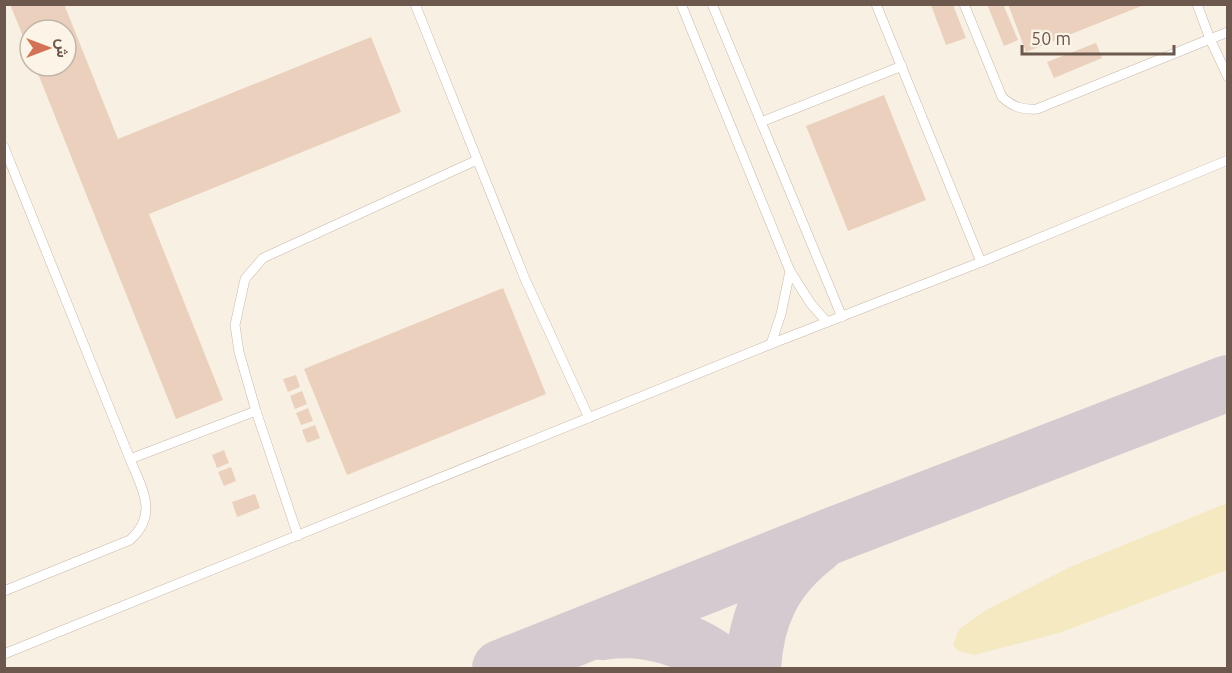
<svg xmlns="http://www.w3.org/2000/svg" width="1232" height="673" font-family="Ubuntu,Vazirmatn,sans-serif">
	<rect width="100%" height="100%" fill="#f8f0e2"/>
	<path fill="#f4e9c0" d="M1227 503V570L1059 633 974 655 958 651 953 645 959 629 988 609 1070 567Z"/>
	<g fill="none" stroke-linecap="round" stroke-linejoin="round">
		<g stroke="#d5cad0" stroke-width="56">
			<path d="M602 632C645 625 694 639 726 668"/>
			<path d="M500 668 836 534 1228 383"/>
			<path d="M753 668C756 616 774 578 816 546"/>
		</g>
	</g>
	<g fill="#ead0bd">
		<path d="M10 4H64L118 139 371 37 401 112 149 214 223 400 176 419 35 66H66V30H30V54Z"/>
		<path d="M987 4H1003L1018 40 1004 46Z"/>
		<path d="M1008 4H1144V5L1026 52Z"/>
		<path d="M931 5H953L966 38 946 45Z"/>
		<path d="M1096 43 1102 58 1054 78 1047 62Z"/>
		<path d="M884 95 926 200 848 231 806 126Z"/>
		<path d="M503 288 546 394 347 475 304 369Z"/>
		<path d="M296 375 300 387 288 392 283 379Z"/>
		<path d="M302 391 307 404 295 409 290 396Z"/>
		<path d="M308 408 313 421 301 425 296 413Z"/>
		<path d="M315 425 320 438 307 443 302 430Z"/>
		<path d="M224 450 229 463 217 468 212 455Z"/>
		<path d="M231 467 236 481 224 486 218 472Z"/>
		<path d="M255 494 260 508 237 517 232 502Z"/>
	</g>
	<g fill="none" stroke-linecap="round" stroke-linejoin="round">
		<defs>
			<g id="service">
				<path d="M415 4 525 279 589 418"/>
				<path d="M681 4 790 271 811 304 827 322"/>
				<path d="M712 4 842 317"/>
				<path d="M876 4 981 262"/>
				<path d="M964 4 1002 97C1013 107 1022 110 1037 109L1210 39 1228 77"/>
				<path d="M1197 4 1210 39 1228 32"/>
				<path d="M761 122 902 66"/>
				<path d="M4 147 130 459C142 489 159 514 130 540L4 591"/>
				<path d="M771 344 781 314 790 271"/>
				<path d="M256 411 239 352 235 325 245 279 263 258 477 160"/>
				<path d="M130 459 256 411 298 536"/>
				<path d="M4 654 771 344 981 262 1228 160"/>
			</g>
		</defs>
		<use href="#service" stroke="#c7b8ab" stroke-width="10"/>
		<use href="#service" stroke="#fff" stroke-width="9"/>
	</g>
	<rect width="1232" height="673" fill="none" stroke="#6c584c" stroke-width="12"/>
	<g transform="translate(48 48) rotate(90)"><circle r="28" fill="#fcf4e7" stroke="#c2b6a9" stroke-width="1.5"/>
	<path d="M0-4.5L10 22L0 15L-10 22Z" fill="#d37356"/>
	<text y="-9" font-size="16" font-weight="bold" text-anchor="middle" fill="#6c584c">ش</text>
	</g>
	<path d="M1022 45v9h152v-9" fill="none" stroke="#6c584c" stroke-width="3"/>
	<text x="1031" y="45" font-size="18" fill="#6c584c" stroke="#fcf4e7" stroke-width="4.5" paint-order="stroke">50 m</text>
</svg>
